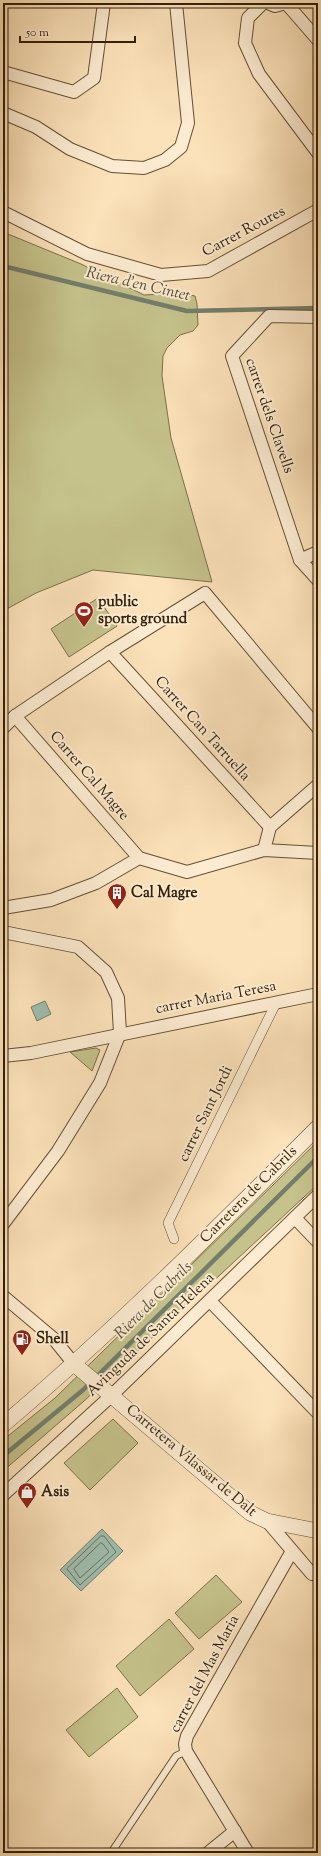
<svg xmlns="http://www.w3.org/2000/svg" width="321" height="1856" font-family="'Sorts Mill Goudy',serif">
	<rect width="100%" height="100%" fill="#fce2ba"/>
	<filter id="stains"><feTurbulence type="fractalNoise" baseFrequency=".005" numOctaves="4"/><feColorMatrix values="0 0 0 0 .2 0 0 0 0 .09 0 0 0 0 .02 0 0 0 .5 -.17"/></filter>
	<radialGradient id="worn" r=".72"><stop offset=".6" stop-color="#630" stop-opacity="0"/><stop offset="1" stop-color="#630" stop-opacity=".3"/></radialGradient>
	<g fill="#c5c28b" stroke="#7c704a">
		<path d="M3 232 81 264 144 295 179 293 195 296 197 304 198 325 193 331 180 335 167 348 163 356 162 376 171 438 212 582 93 570 36 593 3 611Z"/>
		<path d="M98 598 117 626 69 657 51 629Z"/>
		<path d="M96 1048 100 1050 92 1071 70 1052Z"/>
		<path d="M318 1141V1184L83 1402 3 1471V1440L55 1398Z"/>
		<path d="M113 1419 138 1443 90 1490 64 1463Z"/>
		<path d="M216 1575 242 1602 199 1639 175 1613Z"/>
		<path d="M169 1619 194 1649 140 1696 116 1666Z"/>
		<path d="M117 1688 138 1717 89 1757 66 1730Z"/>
	</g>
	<g fill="#9fbeaf" stroke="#737e6c">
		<path d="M45 1001 51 1014 37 1021 31 1007Z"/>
		<path d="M102 1529 123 1551 81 1591 60 1570Z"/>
	</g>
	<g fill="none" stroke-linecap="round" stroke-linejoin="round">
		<g stroke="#686e5c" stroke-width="1">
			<path d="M101 1536H104L116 1552 80 1585 67 1569Z"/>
			<path d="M101 1543 103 1544 109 1552 80 1578 74 1569Z"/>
		</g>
		<g stroke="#737e6c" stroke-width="4.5">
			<path d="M3 266 187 311 318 308"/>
			<path d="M3 1456 83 1390 318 1157"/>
		</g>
		<defs>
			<path id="service" d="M111 1853 176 1756 186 1751"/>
			<path id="pedestrian" d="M174 1239 168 1223 276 1003"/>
			<g id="minor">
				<path d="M263 3 248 18 245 43 259 74 318 153"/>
				<path d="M268 3 275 6 286 3"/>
				<path d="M286 3 318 40"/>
				<path d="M3 72 74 92 94 78 104 3"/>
				<path d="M3 113 36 127 70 149 112 166 144 168 165 160 181 147 188 123 176 3"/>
				<path d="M3 212 87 254 161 275 208 271 318 210"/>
				<path d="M318 317 269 316 232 356 300 560 318 580"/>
				<path d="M300 560 318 552"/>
				<path d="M110 652 270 827"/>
				<path d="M15 716 139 858"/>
				<path d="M3 728 15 716 110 652 205 593 318 728"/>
				<path d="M264 850 270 827 318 785"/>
				<path d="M3 908 51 900 96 883 139 858 187 872 264 850 318 853"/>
				<path d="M3 932 78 947 106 972 118 998 120 1033 100 1083 58 1151 3 1224"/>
				<path d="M3 1056 31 1053 318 994"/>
				<path d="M295 1218 318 1242"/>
				<path d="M3 1296 53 1338 74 1364"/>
				<path d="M210 1301 318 1413"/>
				<path d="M3 1495 112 1395 318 1195"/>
				<path d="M267 1521 312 1574 318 1570"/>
				<path d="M208 1853 235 1831"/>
				<path d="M248 1853 186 1751 185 1744 187 1736 292 1551"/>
			</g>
			<g id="tertiary">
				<path d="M74 1364 250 1513 267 1521 318 1531"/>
				<path d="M3 1425C114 1331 216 1229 318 1127"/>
			</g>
		</defs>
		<use href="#service" stroke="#645034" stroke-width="8"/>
		<use href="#pedestrian" stroke="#645034" stroke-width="10"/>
		<use href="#minor" stroke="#645034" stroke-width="14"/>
		<use href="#tertiary" stroke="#645034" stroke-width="16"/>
		<use href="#service" stroke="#fdecd2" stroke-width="6"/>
		<use href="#pedestrian" stroke="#fdecd2" stroke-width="9"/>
		<use href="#minor" stroke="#fdecd2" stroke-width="12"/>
		<use href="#tertiary" stroke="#fdecd2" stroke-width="15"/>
	</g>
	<defs>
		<symbol id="stadium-pin" viewBox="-11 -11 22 30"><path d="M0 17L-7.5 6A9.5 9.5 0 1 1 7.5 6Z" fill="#8f2418" stroke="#fdecd2"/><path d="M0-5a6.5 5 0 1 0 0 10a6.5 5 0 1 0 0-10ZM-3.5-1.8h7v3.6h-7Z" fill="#fff"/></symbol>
		<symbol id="building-pin" viewBox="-11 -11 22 30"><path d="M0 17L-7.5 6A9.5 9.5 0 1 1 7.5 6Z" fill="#8f2418" stroke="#fdecd2"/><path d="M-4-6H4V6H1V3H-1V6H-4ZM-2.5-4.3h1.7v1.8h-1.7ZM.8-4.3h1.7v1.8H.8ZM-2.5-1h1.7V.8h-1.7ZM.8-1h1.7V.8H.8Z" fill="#fff"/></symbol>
		<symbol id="fuel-pin" viewBox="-11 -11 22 30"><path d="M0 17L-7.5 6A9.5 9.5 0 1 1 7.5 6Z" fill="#8f2418" stroke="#fdecd2"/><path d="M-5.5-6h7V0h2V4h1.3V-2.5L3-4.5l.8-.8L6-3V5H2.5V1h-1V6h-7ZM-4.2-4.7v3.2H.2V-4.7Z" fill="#fff"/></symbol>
		<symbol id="shop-pin" viewBox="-11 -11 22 30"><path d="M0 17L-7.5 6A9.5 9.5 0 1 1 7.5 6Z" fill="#8f2418" stroke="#fdecd2"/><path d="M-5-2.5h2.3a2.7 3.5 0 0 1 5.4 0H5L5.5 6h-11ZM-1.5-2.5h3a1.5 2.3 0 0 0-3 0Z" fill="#fff"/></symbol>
	</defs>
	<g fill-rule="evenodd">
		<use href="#stadium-pin" x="73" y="600" width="22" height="30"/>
		<use href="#building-pin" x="106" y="882" width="22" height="30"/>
		<use href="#fuel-pin" x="11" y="1328" width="22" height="30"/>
		<use href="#shop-pin" x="16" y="1481" width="22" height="30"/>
	</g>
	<g text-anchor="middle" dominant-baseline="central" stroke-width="4" stroke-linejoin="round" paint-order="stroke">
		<g font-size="15" fill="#321f08" stroke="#fdecd2">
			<text transform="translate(244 232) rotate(-28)">Carrer Roures</text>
			<text transform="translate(269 416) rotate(71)">carrer dels Clavells</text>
			<text transform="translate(202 729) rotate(48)">Carrer Can Tarruella</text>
			<text transform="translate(89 776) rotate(49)">Carrer Cal Magre</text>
			<text transform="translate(216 998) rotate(-11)">carrer Maria Teresa</text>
			<text transform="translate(206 1114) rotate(-64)">carrer Sant Jordi</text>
			<text transform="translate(249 1195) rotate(-45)">Carretera de Cabrils</text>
			<text transform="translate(151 1335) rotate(-44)">Avinguda de Santa Helena</text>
			<text transform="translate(191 1461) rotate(40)">Carretera Vilassar de Dalt</text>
			<text transform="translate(205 1674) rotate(-62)">carrer del Mas Maria</text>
		</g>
		<g font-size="15" font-weight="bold" fill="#321f08" stroke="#fdecd2" text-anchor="start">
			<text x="98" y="602">public<tspan x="98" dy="17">sports ground</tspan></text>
			<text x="131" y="893">Cal Magre</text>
			<text x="36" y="1339">Shell</text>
			<text x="41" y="1492">Asis</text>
		</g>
		<g font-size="16" font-style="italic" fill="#534f3a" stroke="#fdecd2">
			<text transform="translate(138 285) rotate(13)">Riera d'en Cintet</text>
			<text transform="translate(154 1301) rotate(-45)">Riera de Cabrils</text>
		</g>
	</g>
	<rect width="321" height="1856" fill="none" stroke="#fce2ba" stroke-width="16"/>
	<rect x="4" y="4" width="313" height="1848" fill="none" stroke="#321f08" stroke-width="2"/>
	<rect x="8" y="8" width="305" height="1840" fill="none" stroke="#321f08"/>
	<path d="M20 36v6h115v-6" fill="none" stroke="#321f08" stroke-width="2"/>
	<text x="26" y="36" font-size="12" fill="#321f08" stroke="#fdecd2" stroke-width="3" paint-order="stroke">50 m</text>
	<rect width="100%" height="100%" filter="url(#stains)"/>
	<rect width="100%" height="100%" fill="url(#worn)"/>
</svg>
